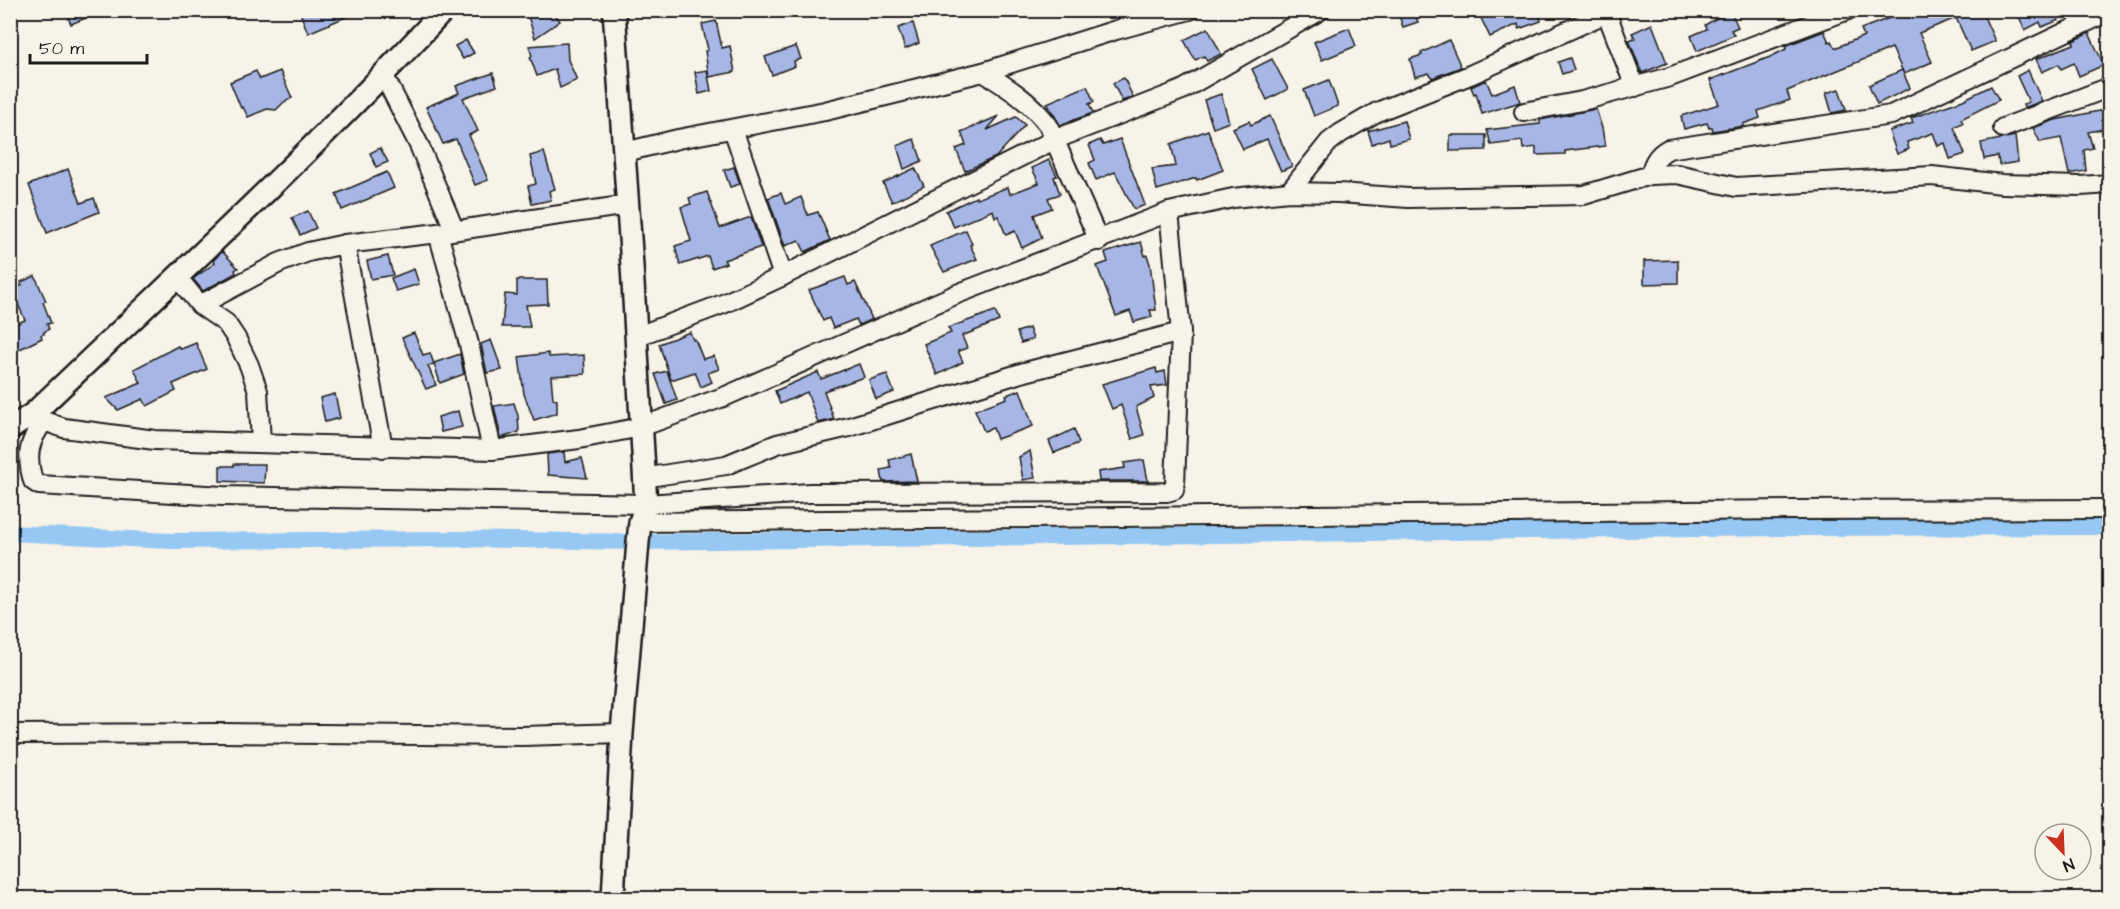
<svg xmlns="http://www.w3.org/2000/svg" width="2120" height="909" font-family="'Architects Daughter',sans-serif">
	<rect width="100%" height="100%" fill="#f7f3e8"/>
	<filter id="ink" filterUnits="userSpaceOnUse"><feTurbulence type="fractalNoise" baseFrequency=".0167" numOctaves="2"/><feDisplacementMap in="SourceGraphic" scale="12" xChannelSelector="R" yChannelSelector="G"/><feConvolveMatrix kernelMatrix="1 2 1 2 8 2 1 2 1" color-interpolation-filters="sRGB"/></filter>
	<g filter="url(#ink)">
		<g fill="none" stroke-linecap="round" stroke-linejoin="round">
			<path stroke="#97c8f3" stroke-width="16" d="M10 533 170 541 457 539 638 542 1783 528 2110 527"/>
		</g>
		<g fill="#a7b6e5" stroke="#1c1c1c" stroke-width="1.5">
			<path d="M65 10H103V11L71 24Z"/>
			<path d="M299 10H360V11L308 33Z"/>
			<path d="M526 10H552L560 21 535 38Z"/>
			<path d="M1397 10H1413L1418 22 1403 27Z"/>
			<path d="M1477 10H1546L1539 14 1541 21 1519 29 1518 24 1490 37Z"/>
			<path d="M1889 10H1981L1995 41 1971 51 1956 18 1919 33 1932 62 1904 74 1892 48 1787 91 1790 100 1758 111 1760 118 1743 124 1744 126 1713 131 1712 127 1709 128 1707 123 1684 129 1681 116 1719 104 1710 80 1770 57 1786 49 1785 46 1824 31 1829 42 1831 41 1835 48 1864 36 1861 29 1892 17Z"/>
			<path d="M2016 10H2065L2057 14 2059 20 2042 27 2040 22 2025 30Z"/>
			<path d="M1731 12 1738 27 1731 30 1734 35 1697 51 1691 36 1707 29 1705 25 1715 19Z"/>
			<path d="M716 21 722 48 730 46 735 72 709 77 705 51 708 50 702 24Z"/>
			<path d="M913 23 919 43 905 49 898 28Z"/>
			<path d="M1652 24 1667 63 1642 73 1629 40 1635 38 1632 33Z"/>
			<path d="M1208 28 1221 54 1207 61 1204 56 1195 60 1184 40Z"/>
			<path d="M1349 28 1356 46 1322 60 1314 42Z"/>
			<path d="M2089 33 2104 65 2079 76 2074 63 2061 69 2059 64 2042 72 2036 59 2074 44 2073 41Z"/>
			<path d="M466 40 474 53 463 59 455 46Z"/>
			<path d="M1449 40 1461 67 1432 78 1429 73 1415 77 1410 59 1422 55 1421 53Z"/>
			<path d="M567 43 568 60 577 80 560 88 555 69 537 76 530 57 532 56 529 46Z"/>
			<path d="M796 46 801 59 794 61 795 66 772 75 765 57Z"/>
			<path d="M1570 58 1574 70 1562 74 1558 62Z"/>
			<path d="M1272 59 1288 89 1267 100 1252 69Z"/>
			<path d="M707 70 711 91 699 94 695 72Z"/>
			<path d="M1902 70 1910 88 1877 104 1869 85Z"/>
			<path d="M2028 70 2042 101 2024 108 2023 105 2029 102 2017 76Z"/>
			<path d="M256 71 260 79 280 71 292 98 284 102 276 110 267 109 248 117 243 107 241 108 230 82Z"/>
			<path d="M493 73 497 86 463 98 478 131 469 135 488 180 475 185 456 139 443 144 426 107 459 93 456 86Z"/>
			<path d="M1124 78 1133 97 1122 101 1113 83Z"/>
			<path d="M1329 80 1338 106 1314 116 1304 90Z"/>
			<path d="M1486 80 1492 94 1515 85 1520 102 1482 114 1476 93 1474 94 1471 87Z"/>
			<path d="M1087 86 1094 102 1089 104 1093 113 1060 125 1047 103Z"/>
			<path d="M1991 86 1999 100 1961 119 1963 123 1954 127 1965 154 1950 159 1945 143 1938 146 1933 133 1907 142 1909 149 1897 154 1889 131 1913 123 1911 118 1963 100Z"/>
			<path d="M1839 89 1846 110 1832 113 1826 93Z"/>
			<path d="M1221 94 1229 122 1213 128 1204 100Z"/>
			<path d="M1596 109 1602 128 1605 146 1565 151V154L1536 155V147L1523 149 1522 141 1491 145 1487 130 1540 124V120Z"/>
			<path d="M2109 109V128L2088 132 2093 148 2084 150 2086 171 2069 174 2061 138 2040 142 2033 128 2055 120Z"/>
			<path d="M999 116 987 130 1016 117 1025 125 996 157 965 171 956 149 966 145 961 132Z"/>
			<path d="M1270 116 1292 166 1281 171 1267 139 1243 149 1233 128 1249 121 1251 125Z"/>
			<path d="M1404 121 1409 139 1390 144 1389 138 1372 144 1368 131Z"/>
			<path d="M1208 130 1223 170 1197 180 1196 178 1157 190 1152 169 1176 166 1171 144Z"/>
			<path d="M1450 135H1486V150L1450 151Z"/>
			<path d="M2015 136 2018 162 1999 165 1998 156 1984 159 1981 143Z"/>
			<path d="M914 139 922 161 904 169 897 146Z"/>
			<path d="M1120 139 1145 205 1134 209 1115 172 1096 180 1089 163 1095 160 1089 145 1100 140 1103 145Z"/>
			<path d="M380 148 388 162 376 167 370 153Z"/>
			<path d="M544 152 555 189 549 191 551 200 532 204 528 186 536 184 530 156Z"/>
			<path d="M1049 160 1057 176 1054 177 1060 194 1048 198 1052 208 1034 215 1042 238 1022 248 1015 231 1006 235 998 216 995 217 993 210 954 227 946 211 976 197 977 199 1008 187 1010 194 1039 183 1032 168Z"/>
			<path d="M734 167 740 184 730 187 724 170Z"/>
			<path d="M915 168 924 186 892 202 883 183Z"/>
			<path d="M68 169 81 203 94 198 99 212 47 233 29 185Z"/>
			<path d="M387 172 394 188 342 210 336 194Z"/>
			<path d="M707 192 720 228 751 217 761 247 724 260 726 263 712 268 708 256 680 265 675 246 691 241 681 207 691 204 689 198Z"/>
			<path d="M781 193 785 204 801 197 808 215 818 212 830 240 805 252 799 240 785 246 768 198Z"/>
			<path d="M308 211 316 228 300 235 292 218Z"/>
			<path d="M966 230 972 244 970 245 977 259 944 272 930 246Z"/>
			<path d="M1141 242 1145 256 1147 255 1150 264 1156 310H1150L1152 317 1134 322 1130 311 1116 316 1097 266 1108 262 1105 253Z"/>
			<path d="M222 251 238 268 235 270 236 273 203 291 193 279 215 263 213 261Z"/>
			<path d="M388 256 393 275 371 279 367 261Z"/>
			<path d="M1678 260V283L1644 284V261Z"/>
			<path d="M414 269 419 284 396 291 391 278Z"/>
			<path d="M35 276 46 301 43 302 51 323 47 324 49 329 44 332V334L41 335 42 338 10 354V326L25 320 12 290 22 285 21 282Z"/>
			<path d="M845 277 848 285 855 282 872 319 859 325 856 319 833 328 829 318 823 321 809 290Z"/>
			<path d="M517 280H547L548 304 526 305 530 327H502L505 294 517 295Z"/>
			<path d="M995 311 999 321 962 336 967 348 958 351 963 362 937 375 924 344 951 333 948 328Z"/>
			<path d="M1029 328 1033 339 1021 343 1017 332Z"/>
			<path d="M690 332 693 340 695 339 703 359 714 356 719 369 708 373 712 382 701 387 695 372 671 380 659 344Z"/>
			<path d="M414 333 423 355 430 353 434 364 428 366 436 385 426 389 402 338Z"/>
			<path d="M491 340 502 370 487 373 481 344Z"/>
			<path d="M196 343 207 369 173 384 176 391 147 406 143 399 118 410 106 398 141 383 134 369 178 346 181 349Z"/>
			<path d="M548 353 549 357 584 355 585 374 551 376 553 399 557 400V413L534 420 524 394 519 357Z"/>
			<path d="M460 354 464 374 440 383 434 363Z"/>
			<path d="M859 364 864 377 824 391 834 419 831 420 818 423 807 392 780 404 775 391 818 372 821 379Z"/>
			<path d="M1156 368 1157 373 1165 371 1167 385 1151 387 1154 398 1136 407 1144 435 1132 439 1121 405 1112 409 1102 384Z"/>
			<path d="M667 371 677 400 666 404 655 374Z"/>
			<path d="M887 374 894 392 876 399 869 380Z"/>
			<path d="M1020 390 1033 426 997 439 993 428 984 431 975 410 1007 398 1006 395Z"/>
			<path d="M335 394 340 418 325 422 320 398Z"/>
			<path d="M514 403 518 416 519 432 501 438 494 406Z"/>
			<path d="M458 411 462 427 441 432 438 417Z"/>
			<path d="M1074 429 1079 443 1054 453 1049 441Z"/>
			<path d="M1030 451 1035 478 1023 480 1019 457Z"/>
			<path d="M564 452 565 462 582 458 587 478 548 475 547 454Z"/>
			<path d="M911 454 917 481 883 482 881 470 891 468 889 460Z"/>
			<path d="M1144 460 1148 481H1099L1098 472 1125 468 1124 463Z"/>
			<path d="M234 464H265L264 483 220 481V466H234Z"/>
		</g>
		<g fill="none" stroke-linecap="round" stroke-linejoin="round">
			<defs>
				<g id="minor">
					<path d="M1607 14 1635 87"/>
					<path d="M983 72C1007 87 1030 101 1048 125L1099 241"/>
					<path d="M384 76 419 145 454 229"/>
					<path d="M1524 112 1582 101 1670 77 1848 10"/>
					<path d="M2003 128 2110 87"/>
					<path d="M733 129 783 276"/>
					<path d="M625 152 678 139 825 111 983 72 1116 30 1190 10"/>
					<path d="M1650 175C1653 163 1657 155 1668 149L1891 115 2110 11"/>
					<path d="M1289 192 1329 142 1341 133 1377 112 1470 75 1613 10"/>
					<path d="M438 233 469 344 492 450"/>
					<path d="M345 244 383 448"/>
					<path d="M177 277 200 305 279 263 308 252 345 244 438 233 628 205"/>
					<path d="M200 305 226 323 236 338 249 365 258 391 261 442"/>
					<path d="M635 337 723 304 783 276 1056 139 1182 90 1321 10"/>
					<path d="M34 413 44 421 64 428 155 440 492 450 579 439 641 427 726 396 957 294 1169 212 1233 198 1289 192 1339 193 1408 198 1584 195 1650 175 1677 174 1736 187 1932 176 2002 184 2080 186 2110 184"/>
					<path d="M44 421C28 442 26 456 33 481L39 485 223 496 646 504 810 493 1167 492 1174 490 1175 484 1181 332 1169 212"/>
					<path d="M643 478 726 465 777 444 849 427 1021 373 1181 332"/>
					<path d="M640 522 1792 510 2110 509"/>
					<path d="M10 734 224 733 522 736 622 733"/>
				</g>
				<g id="tertiary">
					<path d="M10 429 34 413C172 281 314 151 444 10"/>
					<path d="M613 898 622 733 638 542 640 522 646 504 632 266 614 10"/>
				</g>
			</defs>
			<use href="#minor" stroke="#1c1c1c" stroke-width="22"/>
			<use href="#tertiary" stroke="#1c1c1c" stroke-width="26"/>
			<use href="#minor" stroke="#f7f3e8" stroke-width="18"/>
			<use href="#tertiary" stroke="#f7f3e8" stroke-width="21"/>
		</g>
	</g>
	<rect width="2120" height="909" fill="none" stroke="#f7f3e8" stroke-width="36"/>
	<rect x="18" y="18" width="2084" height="873" fill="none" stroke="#1c1c1c" stroke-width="2" filter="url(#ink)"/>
	<g transform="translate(2063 852) rotate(157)"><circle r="28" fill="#f7f3e8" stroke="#9f9d96" stroke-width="1.5"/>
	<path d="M0-4.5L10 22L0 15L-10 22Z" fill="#c8321e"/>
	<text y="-9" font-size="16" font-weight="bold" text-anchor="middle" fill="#1c1c1c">N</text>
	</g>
	<path d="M30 54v9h117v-9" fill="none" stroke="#1c1c1c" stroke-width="3"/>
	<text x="39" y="54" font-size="18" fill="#1c1c1c" stroke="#f7f3e8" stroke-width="4.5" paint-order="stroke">50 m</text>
</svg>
